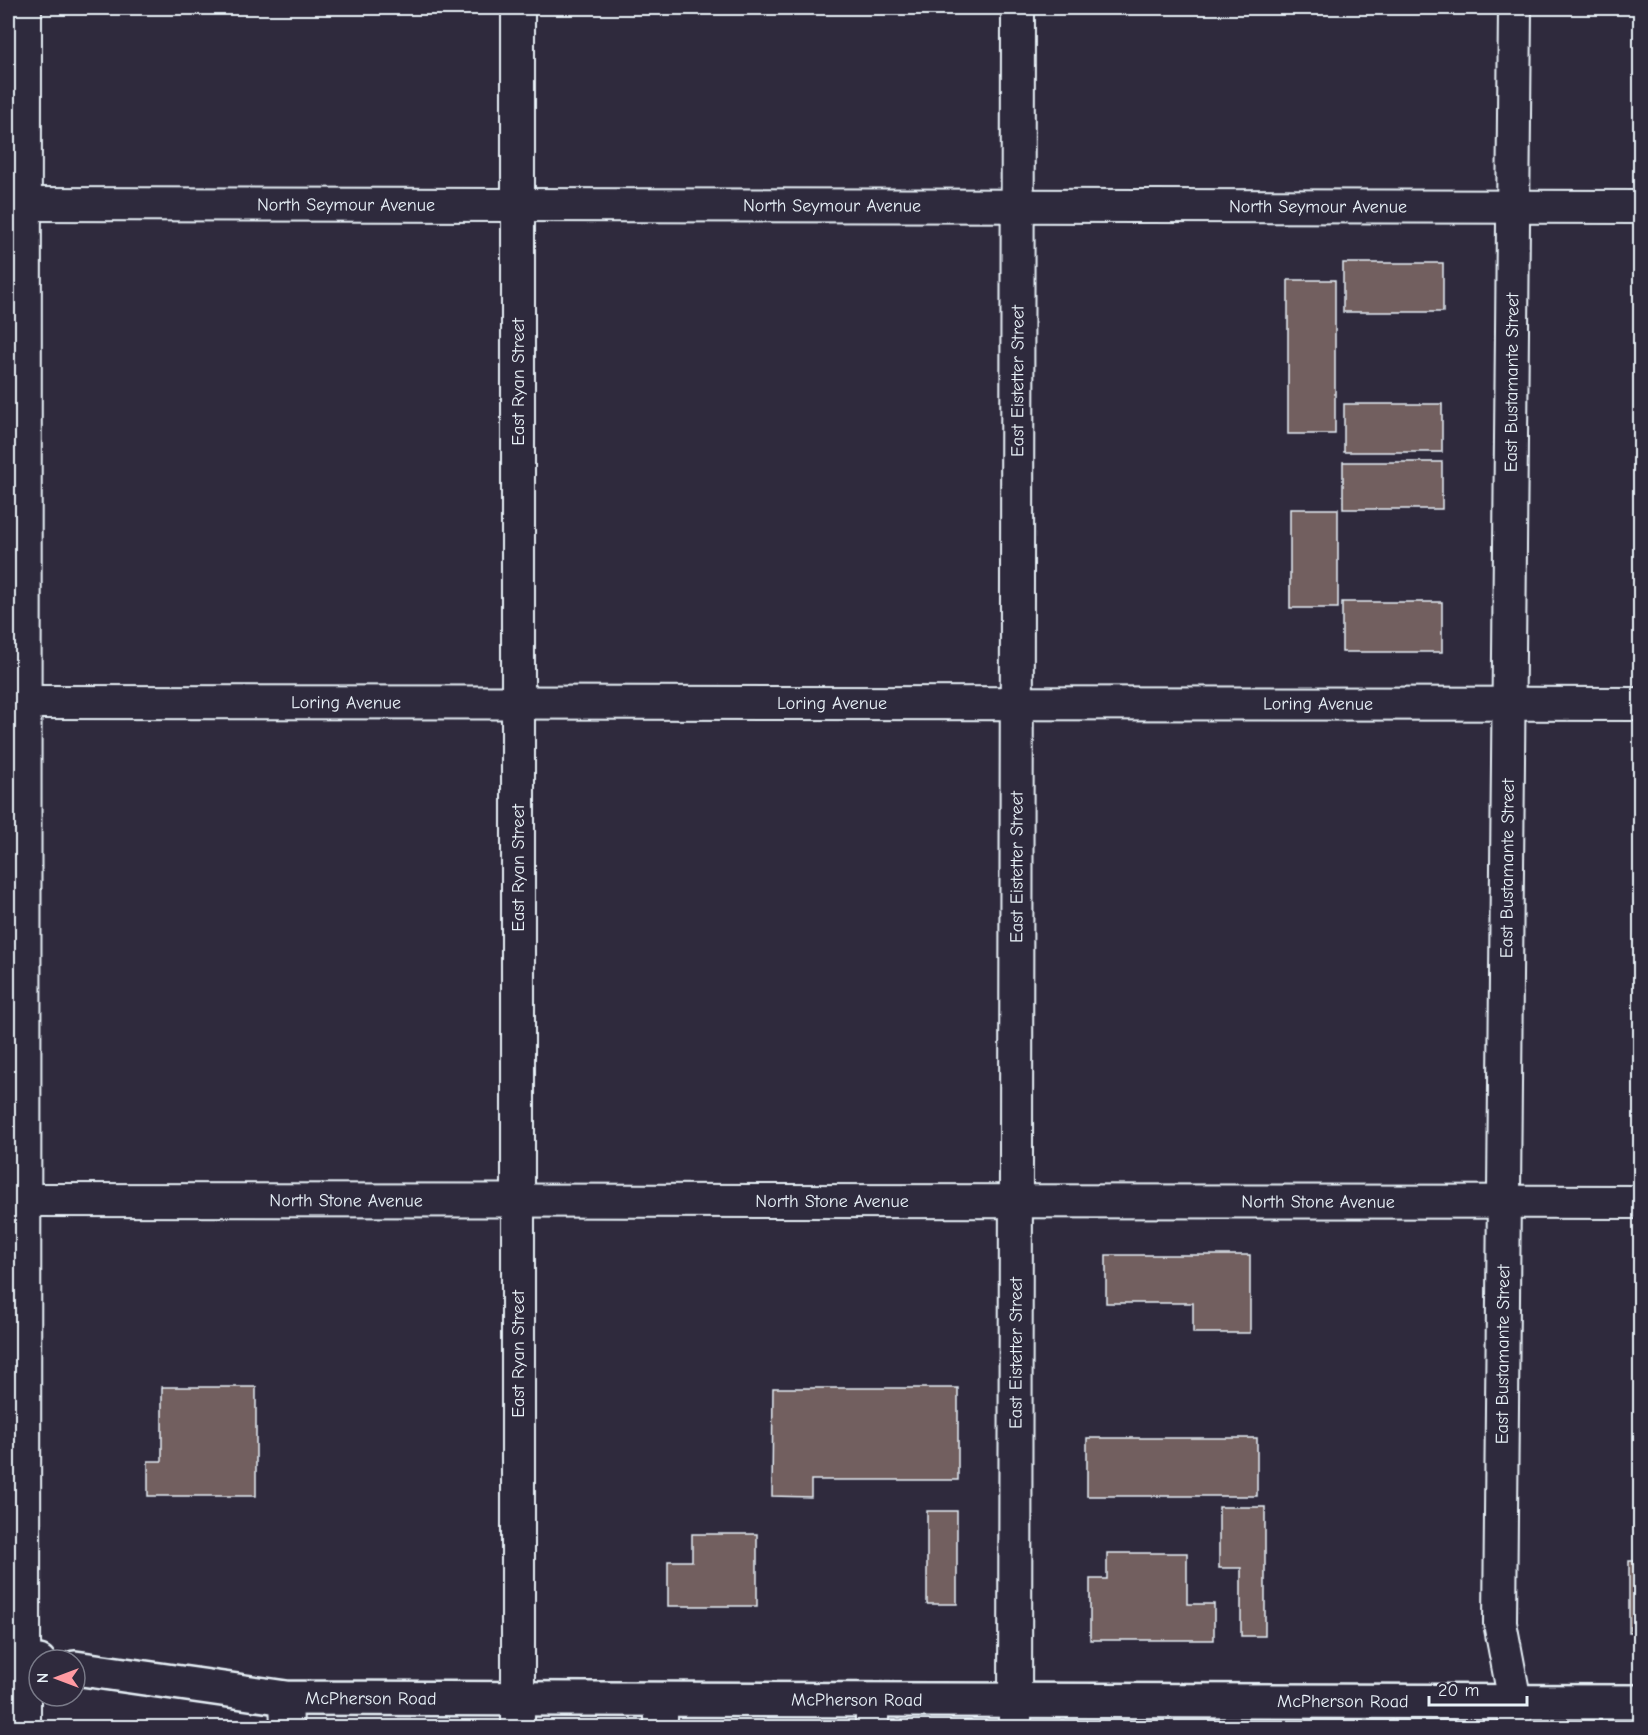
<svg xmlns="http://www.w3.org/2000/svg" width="1648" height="1735" font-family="'Comic Neue',sans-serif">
	<rect width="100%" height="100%" fill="#2f2a3d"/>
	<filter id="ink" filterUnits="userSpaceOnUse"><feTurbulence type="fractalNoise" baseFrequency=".0167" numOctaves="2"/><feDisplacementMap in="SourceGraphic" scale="12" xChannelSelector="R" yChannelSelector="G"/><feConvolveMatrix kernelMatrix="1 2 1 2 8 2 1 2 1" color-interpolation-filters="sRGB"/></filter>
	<g filter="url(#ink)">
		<g fill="#725e5f" stroke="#e8f1f8" stroke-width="1.5">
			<rect x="1343" y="263" width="100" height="49"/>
			<rect x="1288" y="280" width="47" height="154"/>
			<rect x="1344" y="404" width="98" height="48"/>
			<rect x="1343" y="462" width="99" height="47"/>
			<rect x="1290" y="509" width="48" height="99"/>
			<rect x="1342" y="602" width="100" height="50"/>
			<path d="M1106 1255H1250V1333H1193V1303H1106Z"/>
			<path d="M162 1387H256V1496H148V1461H162Z"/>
			<path d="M773 1388H958V1480H811V1497L772 1496Z"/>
			<rect x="1087" y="1438" width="170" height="58"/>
			<path d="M1219 1507H1265V1636H1241V1568H1219Z"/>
			<rect x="927" y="1511" width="30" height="93"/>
			<path d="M692 1534H757V1606H668V1561H692Z"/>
			<path d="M1107 1553H1187V1604H1214V1640H1090V1579H1107Z"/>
			<rect x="1629" y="1561" width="11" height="71"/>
		</g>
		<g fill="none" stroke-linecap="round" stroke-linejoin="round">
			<defs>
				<g id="minor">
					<path id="s1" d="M24 204 1640 207"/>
					<path id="s2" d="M24 702 1640 704"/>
					<path id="s3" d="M24 1200 1640 1202"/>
					<path d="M286 1698 287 1728"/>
					<path d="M24 1728 25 8"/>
					<path d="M518 1728V8"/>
					<path d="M661 1728V1699"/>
					<path d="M872 1728V1700"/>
					<path id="s4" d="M1015 1728 1018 8"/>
					<path id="s5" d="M1515 1728V1702L1500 1623 1515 8"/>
				</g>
				<g id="major">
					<path d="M8 1657 39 1662"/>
					<path id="s6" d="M75 1668 286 1698 1640 1702"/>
				</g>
			</defs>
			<use href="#minor" stroke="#e8f1f8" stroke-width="36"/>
			<use href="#major" stroke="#e8f1f8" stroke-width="38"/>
			<use href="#minor" stroke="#2f2a3d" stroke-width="32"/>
			<use href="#major" stroke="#2f2a3d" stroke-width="33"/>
		</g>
	</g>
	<g text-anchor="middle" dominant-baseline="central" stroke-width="4.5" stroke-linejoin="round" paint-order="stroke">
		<g font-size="18" fill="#e8f1f8" stroke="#2f2a3d">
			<text stroke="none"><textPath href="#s1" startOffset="322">North Seymour Avenue</textPath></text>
			<text stroke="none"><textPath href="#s1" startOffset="808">North Seymour Avenue</textPath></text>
			<text stroke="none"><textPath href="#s1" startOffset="1294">North Seymour Avenue</textPath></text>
			<text transform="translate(518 382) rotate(-90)">East Ryan Street</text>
			<text stroke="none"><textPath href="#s4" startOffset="1347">East Eistetter Street</textPath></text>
			<text stroke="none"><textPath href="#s5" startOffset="1347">East Bustamante Street</textPath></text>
			<text stroke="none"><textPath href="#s2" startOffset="322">Loring Avenue</textPath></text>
			<text stroke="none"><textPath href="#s2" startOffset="808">Loring Avenue</textPath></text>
			<text stroke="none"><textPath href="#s2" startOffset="1294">Loring Avenue</textPath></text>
			<text stroke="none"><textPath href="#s4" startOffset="861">East Eistetter Street</textPath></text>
			<text transform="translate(518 868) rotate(-90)">East Ryan Street</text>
			<text stroke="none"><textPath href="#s5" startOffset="861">East Bustamante Street</textPath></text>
			<text stroke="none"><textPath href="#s3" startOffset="322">North Stone Avenue</textPath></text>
			<text stroke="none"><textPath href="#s3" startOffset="808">North Stone Avenue</textPath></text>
			<text stroke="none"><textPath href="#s3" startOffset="1294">North Stone Avenue</textPath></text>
			<text stroke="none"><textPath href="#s4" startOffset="375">East Eistetter Street</textPath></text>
			<text transform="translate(518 1354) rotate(-90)">East Ryan Street</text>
			<text stroke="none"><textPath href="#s5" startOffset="375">East Bustamante Street</textPath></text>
			<text stroke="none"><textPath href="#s6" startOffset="298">McPherson Road</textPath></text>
			<text stroke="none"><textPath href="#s6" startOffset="784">McPherson Road</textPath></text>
			<text stroke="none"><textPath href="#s6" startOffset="1270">McPherson Road</textPath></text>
		</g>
	</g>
	<rect width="1648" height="1735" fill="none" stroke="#2f2a3d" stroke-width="30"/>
	<rect x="15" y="15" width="1618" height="1705" fill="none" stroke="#e8f1f8" stroke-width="2" filter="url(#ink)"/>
	<g transform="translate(57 1678) rotate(270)"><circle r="28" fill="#2f2a3d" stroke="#797a88" stroke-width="1.5"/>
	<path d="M0-4.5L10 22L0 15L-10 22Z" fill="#ff9aa2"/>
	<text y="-9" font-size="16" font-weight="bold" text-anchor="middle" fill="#e8f1f8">N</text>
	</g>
	<path d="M1429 1696v9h98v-9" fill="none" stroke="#e8f1f8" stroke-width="3"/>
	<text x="1438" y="1696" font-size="18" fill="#e8f1f8" stroke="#2f2a3d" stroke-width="4.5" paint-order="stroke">20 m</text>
</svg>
